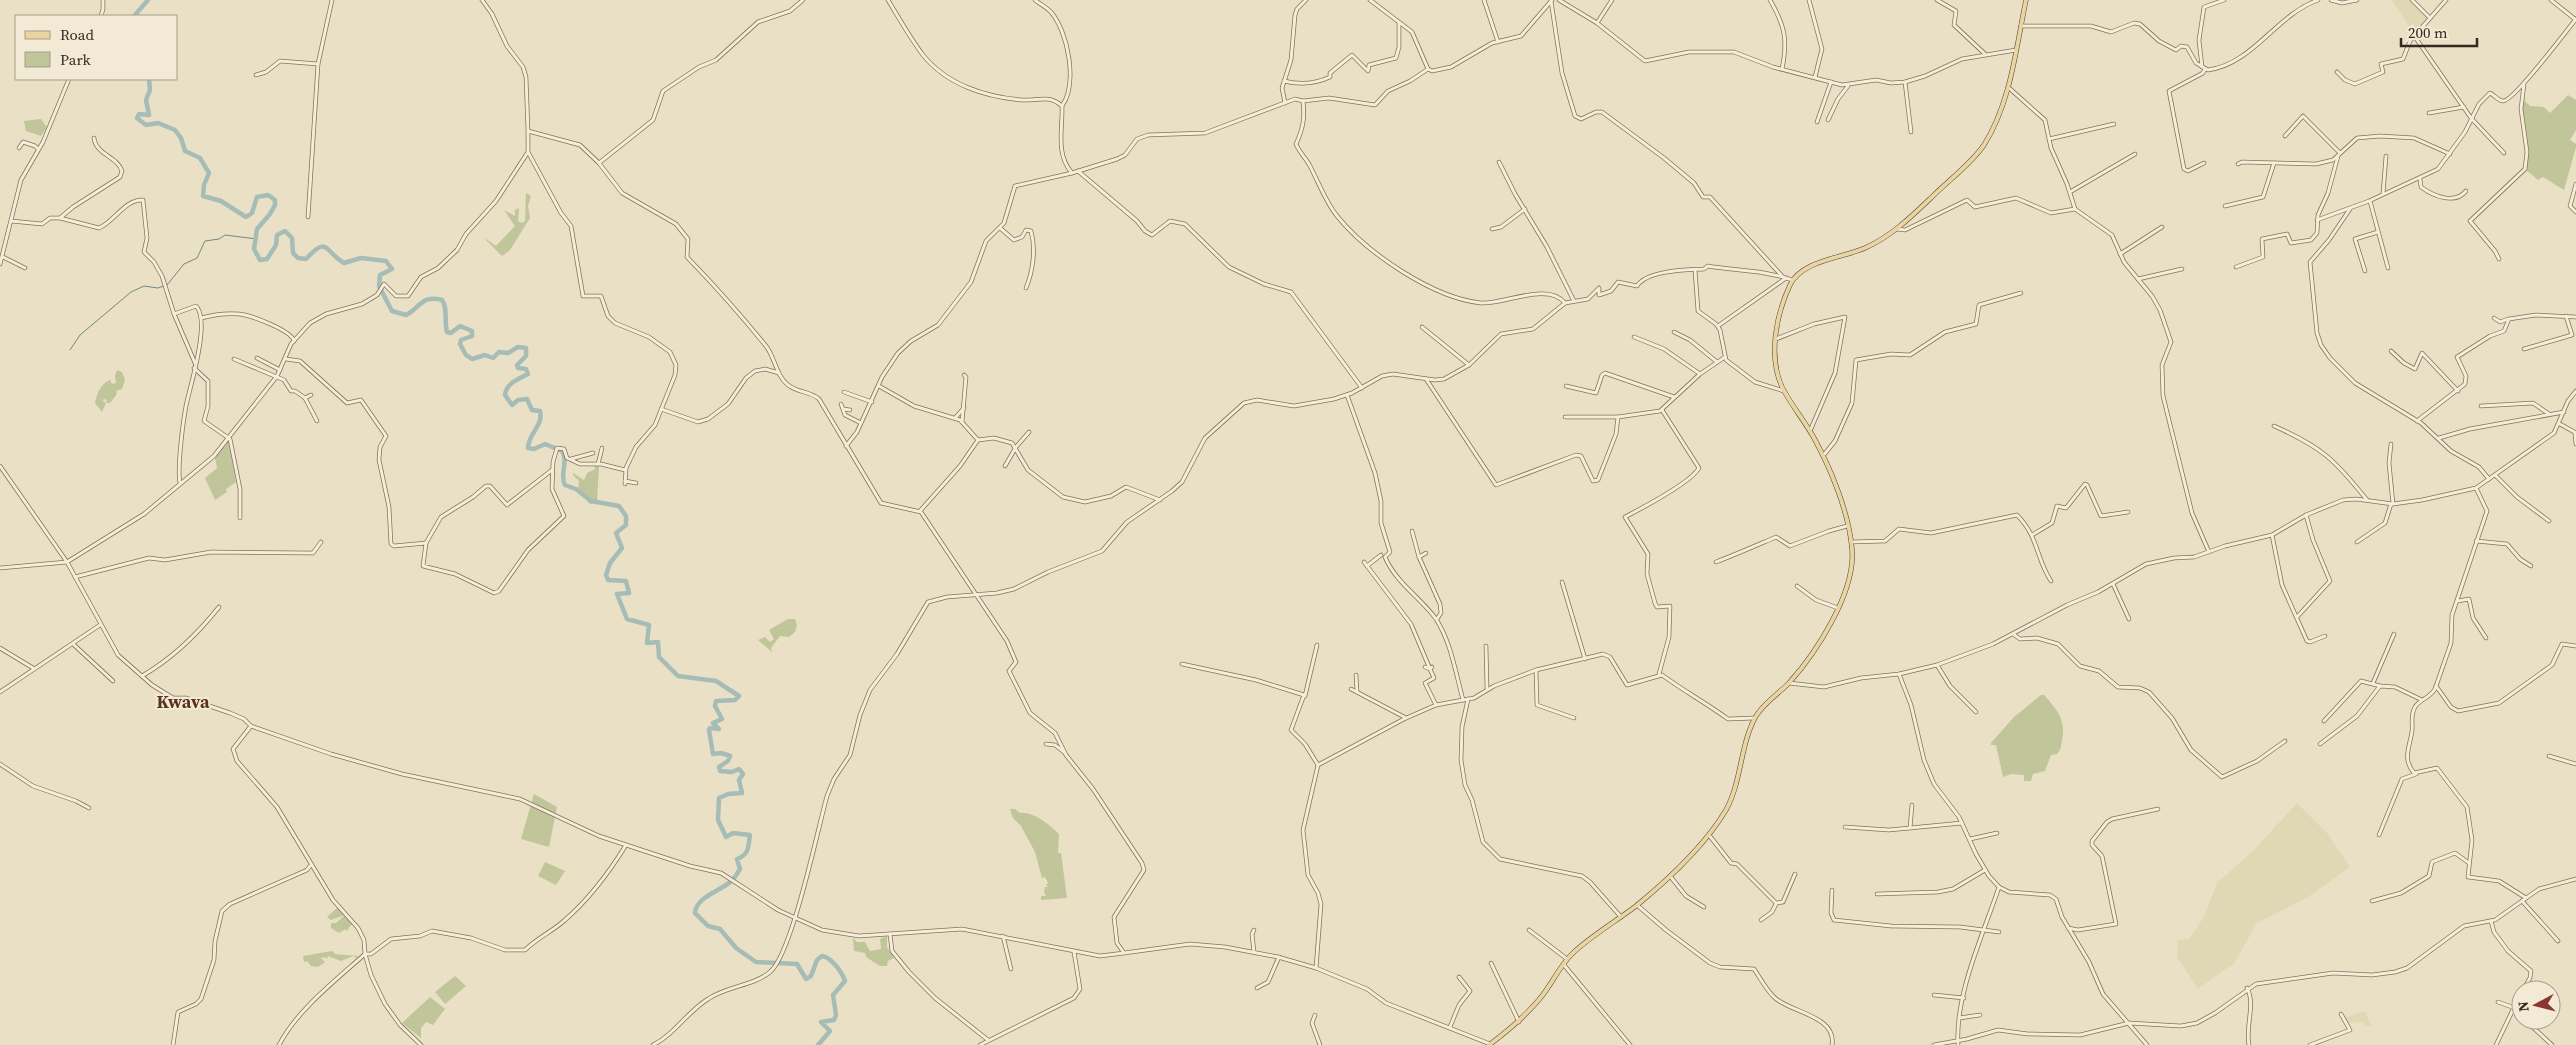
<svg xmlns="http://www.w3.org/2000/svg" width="2576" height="1045" font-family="'Source Serif 4',serif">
	<rect width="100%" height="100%" fill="#e9e0c5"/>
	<g fill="#ded9b4">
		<path d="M2392 0H2413L2431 17 2415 36Z"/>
		<path d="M2297 803 2328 834 2350 867 2308 897 2257 923 2234 963 2198 989 2177 957 2178 940 2189 939 2205 915 2217 883 2253 851Z"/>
		<path d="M2365 1011 2371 1026H2365L2363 1022 2346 1023 2344 1018Z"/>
	</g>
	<g fill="#c0c69a">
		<path d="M2568 95 2576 100V130L2570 140 2576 144V147L2564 190 2543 177 2538 180 2524 168 2526 152 2521 97 2530 106 2544 107 2550 113Z"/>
		<path d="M41 119 47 127 41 136 26 131 24 121Z"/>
		<path d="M526 193 531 196 528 206 530 218 510 250 502 256 483 237 496 246 515 226 504 210 515 216V210L519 208 518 221 522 223 525 221Z"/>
		<path d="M117 370 122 372 125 380 122 389 116 391 117 394 110 403H107L106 399 102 400 106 403 102 412 95 403C97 394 100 384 110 380L112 384 116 383 115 376Z"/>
		<path d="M228 439 236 482 226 489 227 492 215 500 205 478 217 468 215 458Z"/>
		<path d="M594 465 599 466 597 502 590 504 578 491 579 481 573 475V473L584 480 587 473 595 469Z"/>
		<path d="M788 619H795L797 625 795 632 789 637 780 636 771 648 772 652 758 640 765 637 770 642 774 639 769 630Z"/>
		<path d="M2041 695H2044C2062 715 2067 723 2060 750L2057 754 2051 755 2045 771 2033 774 2031 781H2024V775L2011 774 2003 777 1996 745H1991V743L2014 717Z"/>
		<path d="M534 794 557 807 549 847 521 839Z"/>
		<path d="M1010 809H1015L1020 813C1033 811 1050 825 1059 834L1058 853H1061L1067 898 1041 900V896H1046L1044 893 1045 887H1048L1046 885 1048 883 1045 877 1042 878 1035 852 1021 826 1013 818Z"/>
		<path d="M545 862 565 871 556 885 538 876Z"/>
		<path d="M338 907 354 925H351L347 931 346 929 339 933 331 928V923H336L345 915 331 920 327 917Z"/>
		<path d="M887 936V947L894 958 888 961 887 966H880L866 957 865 953 854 951 853 938 857 942H865L870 951 881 949 880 939Z"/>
		<path d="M332 951 335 954 358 956 357 958 353 956 341 961 328 956 327 959 325 957 321 958 325 962 318 967 311 966 307 961 304 962 303 956Z"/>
		<path d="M455 976 466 986 445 1004 435 992Z"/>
		<path d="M430 997 445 1009 433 1025 426 1022 421 1028V1038L402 1023Z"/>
	</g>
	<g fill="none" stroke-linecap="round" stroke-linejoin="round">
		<path stroke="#6e8a84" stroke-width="1" d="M70 350 80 335 131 292 144 286 158 288 167 285 184 264 197 258 205 241 219 239 225 235 257 239"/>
		<g stroke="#a6bdb7" stroke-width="4.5">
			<path d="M134 16 148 0"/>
			<path d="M149 79 150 90 146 100 149 115 139 114 137 118 146 125 158 123 175 130 181 138 185 151 200 158 209 173 204 185 203 196 221 201 246 217 252 213 257 197 268 195 275 200V205L270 214 257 229 254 249 260 260 267 259 276 245 277 235 285 231 292 238 293 253 298 258 306 259C328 235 324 251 344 263L361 258 386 261 392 269 380 275 379 286 392 311 406 315C419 309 422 294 442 300 448 308 444 321 447 332L451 333 460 326 472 331V336L461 340 460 344 466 355 472 359 485 355 493 358 499 352 508 353 518 347 526 348V356L517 365 518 368 526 369 528 374C519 379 506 383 505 395L512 405 518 400 527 399 532 410 540 411C544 425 528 434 528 448L534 449 545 444 562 451C569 462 559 474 565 485L576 489 591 501 619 506 626 516V525L616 533 622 548 610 563 606 575 608 580 626 581 629 593 617 594 627 619 649 625 647 643 658 642 659 657 678 676 716 681 739 696 735 700 716 701 715 706 722 719 713 723 719 729 710 728 709 730 713 754 721 753 730 756 728 761 719 767 720 771 732 772 739 769 743 774 739 780 742 793 728 794 719 798 718 820 726 837 733 833 750 835C748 846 750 854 737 859L740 869C737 873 735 879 730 882 720 891 696 897 695 913L708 926 720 929 736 948 756 962 797 964 806 979 811 976 817 960 822 956C831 957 842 972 845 981L833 995 836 1015 834 1020 821 1022 830 1031 818 1045"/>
		</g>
		<defs>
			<g id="minor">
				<path d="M482 0 492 14 507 46 523 67 526 77 528 131 580 145 599 163 622 193 676 224 688 239 687 257C715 286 741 315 766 346 775 357 776 376 788 385 798 393 810 391 819 399L881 503 921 512 1007 641 1016 662 1009 671 1030 713 1055 733 1066 755 1093 789 1142 863 1144 870 1114 917 1117 943 1124 953 1190 944 1225 947 1278 957 1316 968 1367 989 1386 1003 1490 1044"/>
				<path d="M888 0C899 18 910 38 923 55 947 85 986 97 1022 100 1038 101 1049 94 1062 106 1063 128 1055 154 1072 173"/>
				<path d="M1035 0C1040 4 1046 7 1051 12 1068 32 1078 83 1062 106"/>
				<path d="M1370 0 1412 32 1428 69"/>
				<path d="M1484 0 1498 42"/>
				<path d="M1559 0 1597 23 1645 61 1689 52H1734L1773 67 1842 85 1876 80 1891 83 1905 82 1925 76 1962 59 2016 50"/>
				<path d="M1770 0C1785 26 1788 40 1782 69"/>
				<path d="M1809 0 1822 49 1815 77"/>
				<path d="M1937 0 1956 11 1954 25 1985 54"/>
				<path d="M2331 0 2342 3 2357 0"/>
				<path d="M2412 0 2430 18"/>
				<path d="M2551 0 2576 20"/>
				<path d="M1551 1 1562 73 1575 116 1581 119 1596 112H1602L1664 158 1694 183 1703 197H1710L1782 276"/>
				<path d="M101 16 103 9V0"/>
				<path d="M1597 23 1612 0"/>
				<path d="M2021 26H2091L2111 32 2134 23 2140 24 2159 41 2176 50 2181 46 2187 47 2196 63 2208 70C2253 64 2276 15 2318 0"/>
				<path d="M2415 37 2471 118 2504 153"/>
				<path d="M2202 67 2199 40 2204 7 2224 0"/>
				<path d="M1428 69 1432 71 1451 67 1492 43 1521 36 1552 0"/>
				<path d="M2337 72 2345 80 2355 84 2383 72 2381 64 2403 59 2410 41 2446 0"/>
				<path d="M256 75 266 72 280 61 318 64"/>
				<path d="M1284 81C1300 85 1315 84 1330 77V73L1352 55 1368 71 1369 65 1396 58 1399 47V23"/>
				<path d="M1905 82 1911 132"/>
				<path d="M2008 87 2045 120 2051 148 2067 184 2075 209 2112 235 2124 262 2152 296 2160 310 2171 342 2162 365 2163 396 2192 513 2209 552"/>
				<path d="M1303 101 1329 98 1375 105 1388 91 1410 81 1428 69"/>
				<path d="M1285 103 1282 88 1291 60 1295 15 1297 9 1306 0"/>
				<path d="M2429 113 2464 107"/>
				<path d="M1828 120 1838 99 1848 86"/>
				<path d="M1817 122 1831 82"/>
				<path d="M2285 136 2303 116 2340 153"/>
				<path d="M2049 139 2114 124"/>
				<path d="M19 148 23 142 35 146 38 149"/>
				<path d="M1499 162 1515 194 1547 247 1574 301"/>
				<path d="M599 163 653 120 663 91 699 67 716 60 758 22 790 11 803 0"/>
				<path d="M2204 163 2188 171 2184 169 2169 91 2203 73 2205 69"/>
				<path d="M2238 164 2242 162 2316 164 2333 160 2357 138 2380 136 2414 138 2450 154"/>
				<path d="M1078 171 1137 221 1145 231 1152 235 1170 221 1185 224 1229 267 1264 284 1291 292 1362 388"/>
				<path d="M2420 179 2421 187C2433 196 2455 205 2466 191"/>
				<path d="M2576 184 2570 206 2576 212"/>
				<path d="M2070 192 2135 154"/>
				<path d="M2383 194 2386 156"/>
				<path d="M2370 201 2388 268"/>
				<path d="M2225 206 2263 197 2274 163"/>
				<path d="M2350 209 2329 240 2310 262 2317 333 2321 345 2330 358 2355 383 2421 423 2451 451 2479 467 2489 479"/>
				<path d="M308 217 318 64 332 0"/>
				<path d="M60 218 99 228C114 222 125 199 143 200L147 238 144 252 154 262 162 276 174 314 195 363"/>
				<path d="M2317 220 2369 201 2438 169 2465 132 2479 104 2490 93C2494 95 2499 101 2503 101 2513 102 2567 30 2576 19"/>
				<path d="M11 221 42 224 50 218H60L73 207 120 177 122 171C117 156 96 155 94 138"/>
				<path d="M1000 228 1014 240 1022 237 1026 230 1031 231C1036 249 1033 271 1026 288"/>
				<path d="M1492 229 1501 227 1525 209"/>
				<path d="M1897 229 1905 230 1967 200 1975 207 2016 198 2051 213 2075 209"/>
				<path d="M2120 254 2162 227"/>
				<path d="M3 257 25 268"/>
				<path d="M2499 259 2495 251 2470 221 2525 169 2527 152 2521 109 2524 84"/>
				<path d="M0 264 21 180 43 142 69 79"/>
				<path d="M2236 267 2263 257 2262 239 2287 234 2291 243 2311 240 2317 233 2318 215 2328 193 2338 156"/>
				<path d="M1695 270 1698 311 1716 324 1720 330 1726 360 1755 382 1784 391"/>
				<path d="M2365 271 2355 239 2378 232"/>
				<path d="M2138 279 2182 269"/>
				<path d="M174 314 196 306C211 321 190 386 186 406 183 422 177 468 180 483"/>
				<path d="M201 318C212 315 227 313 239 314 250 315 291 330 294 341"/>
				<path d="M2494 318 2500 322 2508 319"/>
				<path d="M1718 326 1786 278"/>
				<path d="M1422 327 1469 365"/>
				<path d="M1674 332 1690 340 1717 362"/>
				<path d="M1634 337 1664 349 1700 374"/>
				<path d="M1776 339 1814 324 1845 317 1835 373 1810 431"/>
				<path d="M2524 349 2572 335 2566 316"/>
				<path d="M2391 351 2404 363 2415 369 2422 353 2458 391"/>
				<path d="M257 358 280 370"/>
				<path d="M234 359 284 380 291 391H295L305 398 311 395"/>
				<path d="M286 359 300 361 347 403 361 400 386 436 380 447 379 460 389 507 391 544 394 546 426 543 423 566 455 574 494 593 499 591 528 550 564 516 552 489 553 462 557 448 564 449 567 458 580 464H601L625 470 636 447 655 425 675 375 676 365 670 352 649 337 615 323 608 316 601 296H583L571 226 561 213 528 152"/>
				<path d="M194 368 208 381V406L204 421 230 439 240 489V518"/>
				<path d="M1426 379 1496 485 1576 455 1581 456 1593 481 1598 480 1616 434 1618 417"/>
				<path d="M879 386 914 406 960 420 978 440 960 466 920 511"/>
				<path d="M1566 386 1596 393 1602 375 1605 373 1674 397"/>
				<path d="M844 392 872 402"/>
				<path d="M1347 395 1375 473 1381 501V523L1390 552 1385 557C1396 583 1420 597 1436 619 1451 642 1456 674 1463 700"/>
				<path d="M305 398 317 421"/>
				<path d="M841 404 845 415 861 423"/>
				<path d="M2481 406 2533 403 2549 414"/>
				<path d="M661 409 698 422 708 419 728 404 746 378 755 371 765 369 779 373"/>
				<path d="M844 409 850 410"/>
				<path d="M1565 417H1618L1660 411 1700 374 1725 357"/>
				<path d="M955 418 964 408"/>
				<path d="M2417 421 2465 384 2466 376 2457 357 2490 336 2504 331 2509 319 2536 315 2576 317"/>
				<path d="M962 422 966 377 964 375"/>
				<path d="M2560 424 2576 433"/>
				<path d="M2274 426C2322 447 2335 460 2367 500"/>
				<path d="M2575 433 2576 444"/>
				<path d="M2439 438 2470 429 2564 412"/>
				<path d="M978 440 994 438 1012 443 1028 470 1063 497 1085 502 1111 496 1126 487 1160 500"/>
				<path d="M2391 444 2389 463 2393 504"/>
				<path d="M846 446 857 432 882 377 898 353 911 341 938 325 971 282 986 241 1004 223 1015 186 1072 173 1117 159 1125 155 1137 139 1148 135 1205 133 1295 99 1303 101C1305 118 1303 129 1296 144 1299 152 1306 158 1310 166 1319 183 1325 201 1337 216 1367 253 1433 298 1481 303 1503 305 1548 281 1565 303"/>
				<path d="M1823 456 1835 441 1852 403 1856 360 1891 354 1910 355 1945 332 1976 324 1979 305 2021 293"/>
				<path d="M571 459 593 453"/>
				<path d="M598 464 602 448"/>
				<path d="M0 466 67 562 118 655 152 685 173 698H186L230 713 244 719 251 726 233 749 237 761 277 807 333 900 358 928 364 940 365 954 371 975 385 1004 400 1025 421 1045"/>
				<path d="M1005 466 1016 447 1029 432"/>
				<path d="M2495 475 2517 497 2549 521"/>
				<path d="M625 481 636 483"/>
				<path d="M625 484 626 469"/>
				<path d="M2476 488 2487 511 2452 615 2451 643 2435 689C2430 698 2420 699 2415 707 2410 716 2413 722 2412 731 2410 746 2402 759 2414 773L2437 768 2467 807 2472 840 2468 877 2499 881 2526 898"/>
				<path d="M1412 531 1419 557 1440 604 1441 613 1437 619"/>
				<path d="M2032 535 2052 523 2057 506 2066 508 2085 484 2087 485 2101 516 2128 512"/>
				<path d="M2272 535 2282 585 2307 641 2310 642 2325 636"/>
				<path d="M2476 541 2507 544 2520 559 2531 566"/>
				<path d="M1851 542 1885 541 1899 529 1931 533 2017 515C2039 537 2036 559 2051 581"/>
				<path d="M2357 542 2385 523 2391 504"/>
				<path d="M426 543 441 517 473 497 486 486H490L507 505 552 470"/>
				<path d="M1419 557 1426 553"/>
				<path d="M1364 562 1411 624 1430 669 1432 667"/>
				<path d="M1716 562C1737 554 1755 546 1776 537L1790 546 1829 531 1847 526"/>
				<path d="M1367 566 1381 555"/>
				<path d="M0 568 67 562 144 514 214 456 277 376 291 344 310 323 326 314 362 304 377 295 384 284 396 296H408L421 277 438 268 457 250 466 234 496 201 528 152V131"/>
				<path d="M75 577 149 558 165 560 211 552 313 553 321 542"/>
				<path d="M1562 582 1585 659"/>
				<path d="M2113 584 2129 619"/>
				<path d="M1797 586 1816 600 1838 608"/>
				<path d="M2458 601 2469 599 2473 618 2486 638"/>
				<path d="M2297 617 2330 581 2313 540 2306 515"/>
				<path d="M2013 634 2020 639 2037 638 2058 644 2080 666 2099 671 2118 687 2140 688 2149 692 2172 718 2191 750 2222 777 2257 761 2285 741"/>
				<path d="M73 644 113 681"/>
				<path d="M1486 646 1487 689"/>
				<path d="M0 648 33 668"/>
				<path d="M1182 664 1256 680 1304 695 1291 730 1305 744 1318 765 1303 830 1308 875 1318 893 1321 904 1316 968"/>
				<path d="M1937 665 1950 686 1976 712"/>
				<path d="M1425 667 1430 669 1434 678 1425 683 1436 705"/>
				<path d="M1536 670 1537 705 1574 718"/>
				<path d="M1659 674 1669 637 1670 606 1657 607 1655 603 1647 574 1648 554 1625 517C1642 508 1691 483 1699 468L1662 410"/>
				<path d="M1899 674 1911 705 1924 760 1934 784 1959 817 1976 854 1989 876 1999 887 2009 892 2050 895 2056 899 2062 917 2089 962 2103 994 2147 1045"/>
				<path d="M1356 675 1357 692"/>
				<path d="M142 676C173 658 196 636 219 607"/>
				<path d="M1789 683 1824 687 1861 678 1899 674 1937 665 1993 644 2067 605 2098 592 2146 564 2174 558 2194 557 2225 546 2272 535 2306 515 2343 500 2356 499 2393 504 2422 500 2476 488 2554 433 2568 401 2576 391"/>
				<path d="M2373 683 2394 634"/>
				<path d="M2436 686 2451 707 2458 711 2499 703 2552 665 2562 644 2576 646"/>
				<path d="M1351 689 1406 718"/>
				<path d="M0 692 100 625"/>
				<path d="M1305 696 1317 645"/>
				<path d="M1468 699 1462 727 1461 760 1465 785 1472 800 1483 842 1500 859 1582 876 1590 882 1621 917"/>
				<path d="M2324 721 2361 681 2380 686"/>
				<path d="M251 726 331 754 402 774 520 799 599 836 690 866 721 873 778 910 822 930 859 936 962 929 1100 956 1124 953"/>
				<path d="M1046 744 1055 745 1064 752"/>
				<path d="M2320 744 2357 716 2380 686 2395 687 2422 700"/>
				<path d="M2549 756 2576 764"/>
				<path d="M0 764 33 786 76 801 89 808"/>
				<path d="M1318 765 1404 719 1436 705 1474 698 1494 686 1536 670 1603 654 1610 657 1627 685 1662 675C1684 691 1706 703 1728 719L1755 718"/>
				<path d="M1845 827 1889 830 1962 823"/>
				<path d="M1910 828 1912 805"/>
				<path d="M1709 835 1731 863 1737 864 1776 903 1783 902 1795 874"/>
				<path d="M2379 835 2402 779 2416 774"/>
				<path d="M1970 839 1997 833"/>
				<path d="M1670 876 1686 896 1704 907"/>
				<path d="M1832 890 1831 913 1834 920 1891 926 1960 927 1999 932"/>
				<path d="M1877 894 1938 892 1953 889 1985 870"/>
				<path d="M2372 901 2401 893 2429 876 2432 862 2455 853 2469 863"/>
				<path d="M2522 901 2558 941"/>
				<path d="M1637 905 1666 930 1710 963 1720 967 1754 969C1761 979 1766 990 1775 998 1792 1013 1837 1016 1832 1045"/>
				<path d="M1761 920 1772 912 1776 904"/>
				<path d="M2491 921 2494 932 2508 951 2531 971 2530 978 2523 990"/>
				<path d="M2068 928 2078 930 2116 924 2102 856 2092 845V841L2107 822 2112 819 2158 809"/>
				<path d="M1529 930 1567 959"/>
				<path d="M890 934 892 951 909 972 935 998 988 1040"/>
				<path d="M1003 936 1011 969"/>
				<path d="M1254 952 1252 934 1254 930"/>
				<path d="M1491 963 1519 1022"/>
				<path d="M1564 965 1630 1045"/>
				<path d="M1257 988 1268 982 1279 957"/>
				<path d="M2247 988C2256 1004 2245 1026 2249 1045"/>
				<path d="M1934 995 1964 998"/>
				<path d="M2498 1002 2512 1007 2521 1016"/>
				<path d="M1315 1015 1312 1023 1320 1045"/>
				<path d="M1959 1018 1980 1015"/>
				<path d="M2525 1020 2552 1045"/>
				<path d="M1450 1027 1459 1005 1470 991 1459 977"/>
				<path d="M173 1045 178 1012 196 1004 201 999 214 960 215 941 222 911 230 904 307 870 310 866"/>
				<path d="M279 1045C297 1010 336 980 365 954H371L391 939 420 936 432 931 471 938 505 950H525C537 938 553 931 565 920 588 900 610 871 626 845"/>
				<path d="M653 1045C675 1034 687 1012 708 999 727 986 753 986 770 972 792 954 818 828 827 796L834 779 850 755 860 715 870 690 897 654 928 602 947 597 997 593 1014 589 1048 572 1102 551 1127 522 1172 491 1182 482 1205 438 1244 403 1257 400 1294 406 1334 399 1352 393 1382 376 1393 374 1435 380 1444 379 1469 365 1501 334 1533 329 1565 303 1588 299 1599 288V295L1611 291 1618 282 1637 286C1647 270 1687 270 1704 269L1708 266C1736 271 1765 270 1792 280"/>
				<path d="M980 1045 1074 998 1080 989 1074 952"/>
				<path d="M1934 1045 1967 1039 1998 1030 2028 1034 2080 1035 2129 1023 2181 1026 2197 1023 2215 1013 2256 984 2333 973 2372 975 2395 972 2407 968 2464 926 2495 920 2539 889 2576 879"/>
				<path d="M1958 1045C1955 994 1983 935 1999 887"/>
				<path d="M2310 1045 2350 1030 2341 1014"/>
				<path d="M2496 1045 2521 993"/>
			</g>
			<path id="major" d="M1489 1045C1509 1030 1527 1015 1542 996 1553 982 1560 965 1573 953 1592 935 1615 922 1636 906 1669 879 1704 847 1726 810 1742 781 1740 744 1756 716 1764 703 1778 694 1789 683 1817 652 1856 591 1852 549 1849 513 1831 469 1814 438 1804 420 1791 405 1782 387 1768 356 1776 315 1790 285 1802 260 1843 258 1865 248 1892 236 1912 216 1933 196 1949 180 1971 164 1984 145 2011 102 2016 48 2026 0"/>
		</defs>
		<use href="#minor" stroke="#83725d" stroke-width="4.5"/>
		<use href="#major" stroke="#514131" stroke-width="5"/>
		<use href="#minor" stroke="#f5edd8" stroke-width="3"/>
		<use href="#major" stroke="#e9d5a1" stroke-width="4"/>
	</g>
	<g text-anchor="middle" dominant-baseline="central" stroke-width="4" stroke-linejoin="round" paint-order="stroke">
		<g font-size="18" font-weight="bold" fill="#5c3123" stroke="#f2ead4">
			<text x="183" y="701">Kwava</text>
		</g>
	</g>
	<rect x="15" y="15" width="162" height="65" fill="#f2ead4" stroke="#a69d8c"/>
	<rect x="25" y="31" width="25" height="8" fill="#e9d5a1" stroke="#a69d8c"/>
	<text x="60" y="40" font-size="15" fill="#342a1f">Road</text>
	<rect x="25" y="52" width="25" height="15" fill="#c0c69a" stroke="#a69d8c"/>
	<text x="60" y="65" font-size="15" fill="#342a1f">Park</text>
	<g transform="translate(2536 1005) rotate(263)"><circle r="24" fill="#f2ead4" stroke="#a69d8c"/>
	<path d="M0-4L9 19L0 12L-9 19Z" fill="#8b3633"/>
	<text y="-8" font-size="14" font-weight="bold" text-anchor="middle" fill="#342a1f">N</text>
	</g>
	<path d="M2401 38v8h76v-8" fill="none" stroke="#342a1f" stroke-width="2.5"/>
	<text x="2408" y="38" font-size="15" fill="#342a1f" stroke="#f2ead4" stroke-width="4" paint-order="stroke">200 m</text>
</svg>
